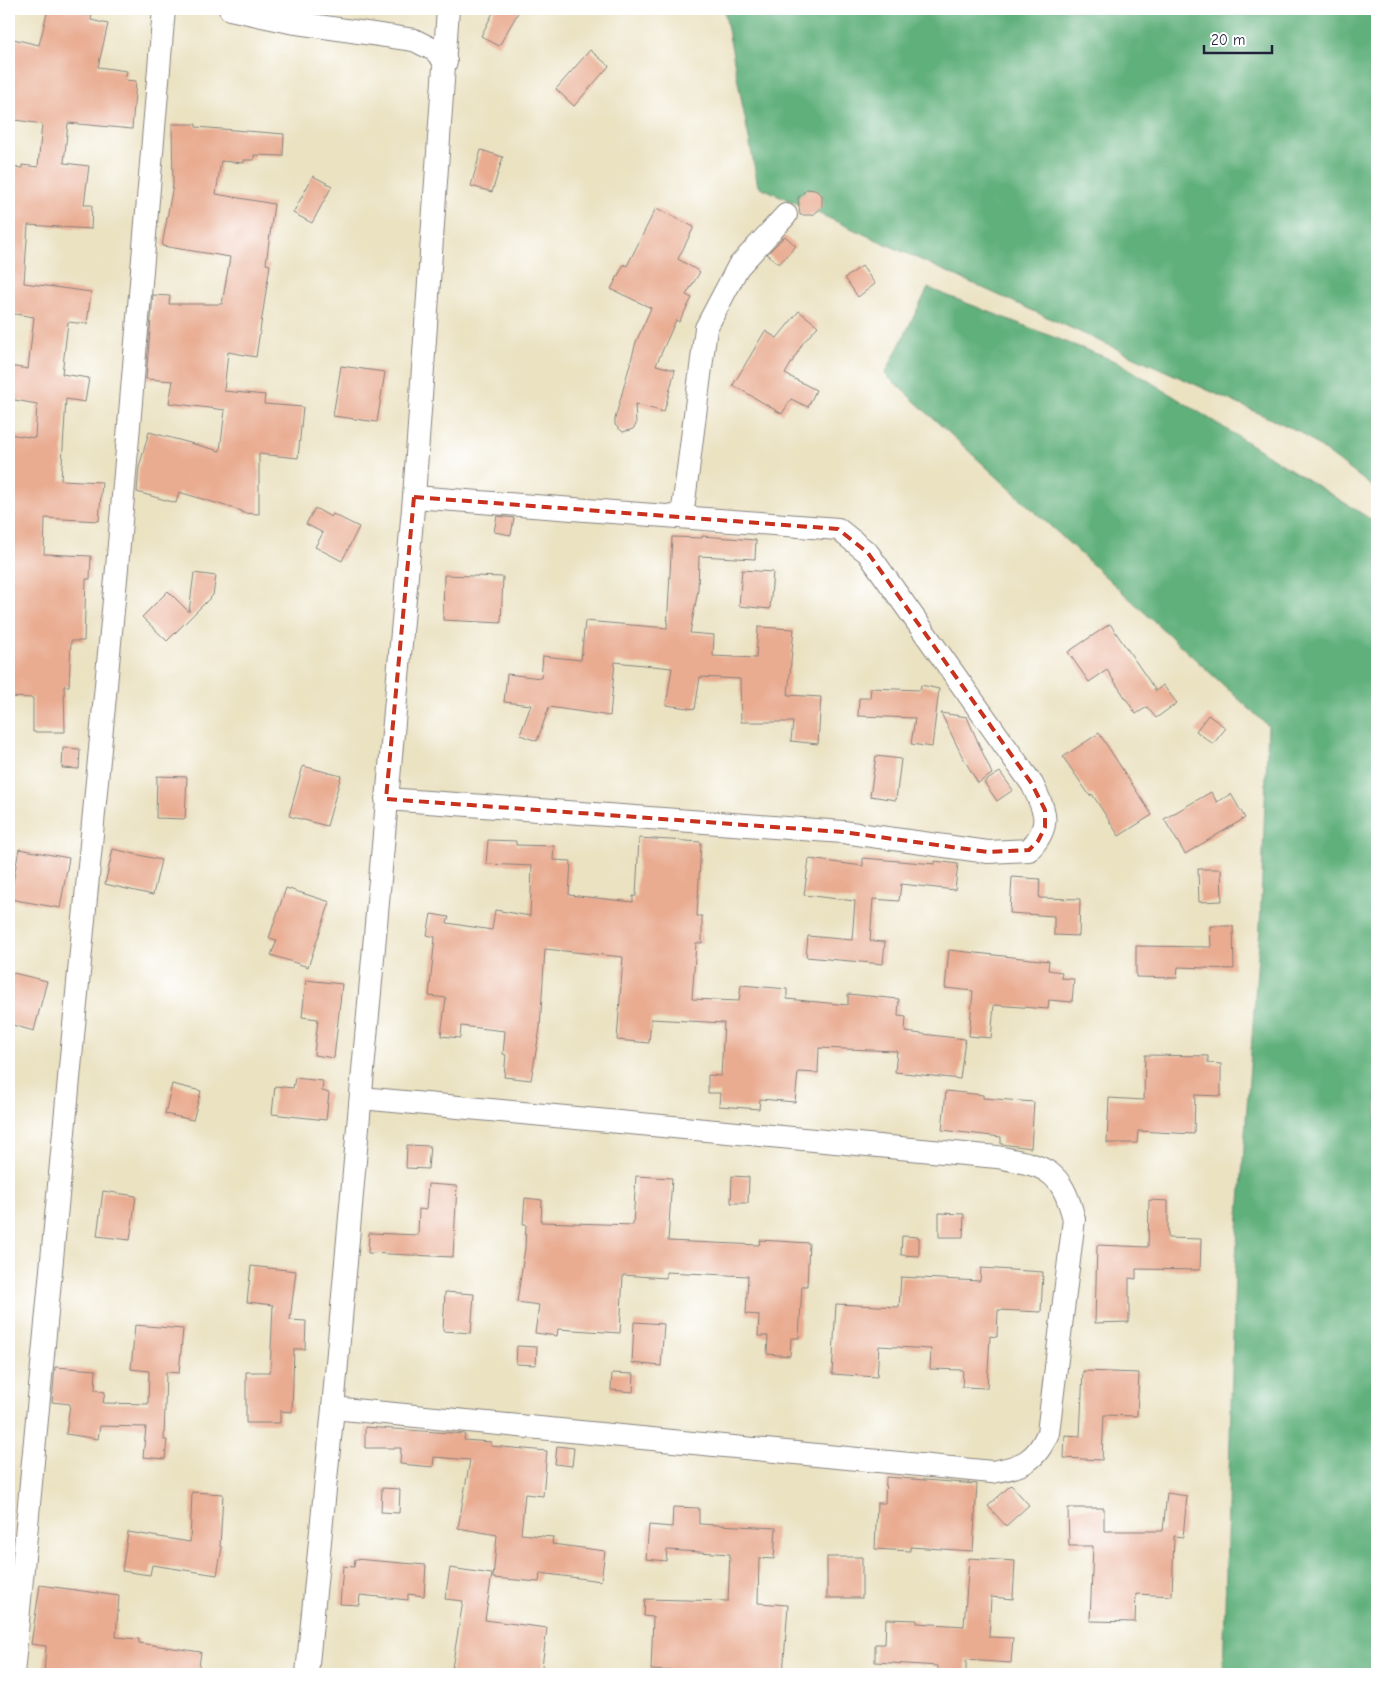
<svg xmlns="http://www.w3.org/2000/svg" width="1386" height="1683" font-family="'Comic Neue',sans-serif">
	<rect width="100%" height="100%" fill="#fff"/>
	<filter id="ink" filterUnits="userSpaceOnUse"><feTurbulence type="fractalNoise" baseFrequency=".02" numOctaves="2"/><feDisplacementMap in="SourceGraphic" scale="10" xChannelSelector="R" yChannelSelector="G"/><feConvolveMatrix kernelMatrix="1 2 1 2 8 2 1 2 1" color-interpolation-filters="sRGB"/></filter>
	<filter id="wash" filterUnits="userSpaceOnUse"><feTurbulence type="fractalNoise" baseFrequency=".0096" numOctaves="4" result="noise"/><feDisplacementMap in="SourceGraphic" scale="20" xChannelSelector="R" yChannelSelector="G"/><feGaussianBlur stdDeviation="1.12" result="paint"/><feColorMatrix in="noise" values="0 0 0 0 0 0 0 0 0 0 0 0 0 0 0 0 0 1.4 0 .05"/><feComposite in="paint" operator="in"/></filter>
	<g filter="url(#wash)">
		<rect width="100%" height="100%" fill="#ebe2c2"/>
		<g fill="#61b07b" stroke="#42695b">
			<path d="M724 9H1377V490L1300 432 758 186Z"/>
			<path d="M928 288 1120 363 1377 523V1674H1223L1235 1271 1260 928 1268 726 885 374Z"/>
		</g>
		<g id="blocks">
			<g fill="#e9ac91">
				<path d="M48 9H93L91 20 108 24 98 67 127 71 125 80 136 81 132 129 68 123 64 163 89 166 84 205H92L91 229 28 225 24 283 91 292 87 324 68 322 62 374 89 378 85 402 66 399 61 480 102 482 99 521 45 518 44 554 91 556 90 579H86L84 641H71L69 686H64L65 732H33V698L9 697V434L35 438 37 404 9 399V366L28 369 34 317 9 313V167L22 168V165L38 167 42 124 9 119V38L39 45Z"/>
				<path d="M495 9H520L499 46 481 36Z"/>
				<path d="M590 50 609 66 574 106 556 89Z"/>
				<path d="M172 124H196V127L284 134 283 156 254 155V160H244V163L221 161 216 194 274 204 266 264 270 265 256 357 228 352 224 391 265 395 264 404 303 407 298 458 259 454V514L242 513V511L179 492 176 503 137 492 139 467 149 432 220 451 225 410 169 403 173 381 146 379 153 295 170 296 169 304H222L230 257 162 246 173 185Z"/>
				<path d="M481 150 503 157 492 192 471 186Z"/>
				<path d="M313 176 332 186 312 223 293 213Z"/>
				<path d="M807 189 815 190 822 195V207L813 215H800L798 198Z"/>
				<path d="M656 208 694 227 678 259 700 272 686 295 692 298 679 322 676 320 656 365 675 370 664 412 635 404 636 425 633 429 623 432 615 425V419L636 342 651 308 611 289 624 264 627 266Z"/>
				<path d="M785 236 796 246 779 264 767 254Z"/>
				<path d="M862 266 875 284 858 297 845 278Z"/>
				<path d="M799 311 818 326 803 343 785 374 816 390 808 407 791 399 782 414 733 385 765 331 777 338Z"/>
				<path d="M341 366 385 372 377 422 333 416Z"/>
				<path d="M315 508 331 517 333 514 359 527 342 561 315 547 323 533 306 524Z"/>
				<path d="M497 516 514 518 511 535 494 532Z"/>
				<path d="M702 536 756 540 755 559 699 556 698 590 690 633 714 635 713 656 756 658 758 627 794 629 788 695 821 697 818 744 791 741 793 722H741L740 679 700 677 695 709 666 705 672 668 615 662 610 716 549 707 537 741 520 735 531 705 504 702 507 674 541 678 543 656 581 660 585 621 667 628 672 537 702 538Z"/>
				<path d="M742 570 773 572 770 609 739 606Z"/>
				<path d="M194 573 216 576 213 595 167 641 142 617 168 591 189 612Z"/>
				<path d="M444 575 503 577 501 623 443 620Z"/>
				<path d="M1110 624 1156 691 1163 685 1177 703 1156 718 1147 707 1136 714 1107 670 1089 682 1068 652Z"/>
				<path d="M921 685 939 689 932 747 911 744 915 718 858 716 859 698H870L871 688 920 690Z"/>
				<path d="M941 713 967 717 992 774 978 783 962 756Z"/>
				<path d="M1208 715 1226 728 1213 744 1196 731Z"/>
				<path d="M1099 733 1152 815 1119 836 1092 794 1090 796 1063 757Z"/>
				<path d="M63 748 80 749 79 769 62 768Z"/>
				<path d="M876 756 901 759 896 800 870 796Z"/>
				<path d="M303 766 341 776 327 826 289 816Z"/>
				<path d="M1000 772 1013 790 997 801 984 782Z"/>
				<path d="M157 776 187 777 185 819 156 818Z"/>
				<path d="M1211 792 1217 802 1231 794 1245 818 1185 854 1164 819Z"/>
				<path d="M639 838 701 842 697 916H702V943H696L692 999 739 1001 741 985 787 989V999L848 1005V994L899 999 898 1016 906 1017 905 1032 965 1039 960 1079 895 1072 897 1051 819 1048 818 1073 798 1072 795 1102 760 1099 759 1109 719 1106 720 1093H708V1075L721 1076 724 1023 651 1019 649 1043 617 1040 623 957 545 949 540 1028 531 1080 504 1077 506 1055 503 1054 505 1031 461 1026 460 1038 441 1036 446 998 429 996 435 937 427 935 431 914 449 917 447 923 492 930 495 910 530 916 532 866 486 864 488 840 516 841V845L554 846 553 860 571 861 569 895 633 902V896H636Z"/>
				<path d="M19 849 69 858 60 908 10 899Z"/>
				<path d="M113 849 161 860 153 895 105 884Z"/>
				<path d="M863 858 935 864V861L958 864 955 890 901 884 899 901 873 899 870 941 885 942 883 964 806 957 808 936 852 940 855 901 804 895 809 859 863 866Z"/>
				<path d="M1198 869H1221L1222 901 1199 902Z"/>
				<path d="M1012 877 1040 879 1039 898 1080 899 1079 936 1054 935V916L1010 913Z"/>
				<path d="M286 888 330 902 308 967 271 955 277 940 269 938Z"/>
				<path d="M1210 926H1233L1234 969 1178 967 1177 978 1136 977V946L1211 947Z"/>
				<path d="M949 950 1049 961 1048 970 1062 972 1061 978 1074 979 1072 1002 1049 1000 1048 1009 994 1005 991 1038 969 1036 973 991 945 988Z"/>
				<path d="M9 972 47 981 34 1031 9 1024Z"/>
				<path d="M306 980 342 984 334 1058 314 1055 318 1019 302 1017Z"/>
				<path d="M1145 1055 1208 1056V1063L1221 1064V1096L1195 1095 1194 1134 1138 1131 1137 1143H1107L1109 1098 1144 1100Z"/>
				<path d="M295 1078 323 1081 322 1091 329 1093 326 1120 272 1114 275 1086 293 1088Z"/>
				<path d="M172 1084 201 1091 193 1120 165 1114Z"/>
				<path d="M946 1091 983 1095V1098L1034 1102 1031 1148 1001 1144V1137L942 1130Z"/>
				<path d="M407 1145 430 1146 428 1169 406 1168Z"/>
				<path d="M636 1176 672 1178 668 1241 759 1245 760 1240 809 1243 807 1286H802L799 1338H791L790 1356 767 1354 768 1336H758L759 1315 746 1314 748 1276 666 1272V1278L623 1275 620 1333 558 1329 557 1336 535 1333 539 1305 517 1302 525 1248 526 1224H523L525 1198 542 1200 541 1222 633 1225Z"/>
				<path d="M732 1176 749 1177 748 1203H731Z"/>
				<path d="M428 1184 457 1186 453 1257 368 1253 369 1233 418 1235 419 1209 426 1210Z"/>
				<path d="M103 1191 136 1196 130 1240 97 1236Z"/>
				<path d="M1149 1200 1168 1201V1238L1201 1239 1200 1270 1136 1269V1279L1129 1278V1322L1095 1323 1097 1245 1148 1247Z"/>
				<path d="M939 1213 964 1214 963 1237H939Z"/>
				<path d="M902 1236 919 1237V1256L901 1255Z"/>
				<path d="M251 1266 296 1271 290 1320 306 1321 305 1349H294L292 1412 280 1411V1423H246V1372H270L273 1305 247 1302Z"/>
				<path d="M981 1268 1043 1272 1041 1312 998 1310 997 1337 990 1336 987 1388 962 1387 963 1370 930 1369 931 1349 879 1346 877 1377 832 1374 836 1304 899 1307 901 1277 980 1281Z"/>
				<path d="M445 1292 474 1294 471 1333 443 1331Z"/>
				<path d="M634 1322 664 1324 661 1366 632 1363Z"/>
				<path d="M135 1325 183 1329 179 1373 166 1372 164 1440H167L165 1459 143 1457 146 1427 100 1426 98 1439 66 1434 70 1404 52 1402 55 1367 96 1370 95 1390 105 1392 103 1403 148 1404 149 1371 131 1369Z"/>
				<path d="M517 1346 537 1347 536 1365 516 1364Z"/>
				<path d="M1083 1371 1139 1373 1137 1416 1104 1415 1102 1460 1064 1458 1065 1435 1080 1436Z"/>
				<path d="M612 1373 634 1374 633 1392 611 1390Z"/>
				<path d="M365 1427 465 1434 464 1440 491 1442V1446L547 1451 543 1496 525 1494 521 1534 553 1537 552 1544 605 1551 601 1581 540 1573 539 1582 493 1578 497 1535 458 1528 470 1460 434 1457 433 1467 400 1464 401 1448H365Z"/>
				<path d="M557 1446 574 1448 572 1466 555 1464Z"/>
				<path d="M886 1477 977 1484 973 1551 910 1547V1551L875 1549 877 1503H885Z"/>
				<path d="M1011 1485 1029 1505 1006 1526 988 1506Z"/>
				<path d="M382 1488 400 1489 399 1513 381 1512Z"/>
				<path d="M192 1492 223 1494 220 1547H222L217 1575 152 1565 150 1575 122 1571 128 1532 190 1542Z"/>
				<path d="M1167 1493 1187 1496 1183 1537 1174 1536 1172 1596 1136 1594 1135 1622 1090 1621 1093 1546H1069L1068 1508H1104V1531H1163Z"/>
				<path d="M673 1507 699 1508V1524L776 1528 774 1559 759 1558 758 1603 788 1605 783 1674 711 1672V1674H672V1671L651 1670 653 1617 644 1616 645 1599 728 1601 730 1554 667 1550 666 1561 646 1559 649 1525 672 1527Z"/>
				<rect x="827" y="1557" width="35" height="41"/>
				<path d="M969 1558 1015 1561 1013 1599 991 1597 989 1637 1013 1638 1011 1663 966 1660V1674H938V1666L875 1662V1644H885L886 1619 917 1620V1623L964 1626Z"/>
				<path d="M355 1559 426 1565 424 1596 408 1594V1600L360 1595 359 1605 340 1604 343 1566 354 1567Z"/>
				<path d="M450 1568 492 1574 485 1620 547 1628 541 1674H451L463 1601 445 1599Z"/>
				<path d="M40 1585 119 1596 116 1637 139 1639V1643L201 1652 198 1674H44L46 1646 31 1644Z"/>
			</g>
		</g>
	</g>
	<g filter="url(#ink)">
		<use href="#blocks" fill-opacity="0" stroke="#86827e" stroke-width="1"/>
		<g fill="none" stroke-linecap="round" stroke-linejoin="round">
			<defs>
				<g id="minor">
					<path d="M230 9 290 22 414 40 434 50 446 62"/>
					<path d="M682 517 706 328 738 267 786 215"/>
					<path d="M386 799 843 832 988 852 1029 850C1053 825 1045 811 1032 784L868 553 838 529 414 497"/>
					<path d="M333 1408 992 1472C1022 1467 1036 1461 1048 1433L1074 1219C1061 1168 1045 1166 997 1157L361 1098"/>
					<path d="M13 1674 117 568 164 9"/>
					<path d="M307 1674 333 1408 414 497 448 9"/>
				</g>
			</defs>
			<use href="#minor" stroke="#86827e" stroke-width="24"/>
			<use href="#minor" stroke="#fff" stroke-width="22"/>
		</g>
	</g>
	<path fill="none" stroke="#c8321e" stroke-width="4" stroke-dasharray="10 6" stroke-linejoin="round" d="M414 497 838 529 868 553 1032 784 1045 810V827L1038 841 1029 850 988 852 843 832 386 799Z"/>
	<rect width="1386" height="1683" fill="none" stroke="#fff" stroke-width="30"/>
	<path d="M1204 45v8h68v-8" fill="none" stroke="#22223b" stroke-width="2.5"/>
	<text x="1211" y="45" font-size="15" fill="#22223b" stroke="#ffffff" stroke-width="4" paint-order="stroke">20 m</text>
</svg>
